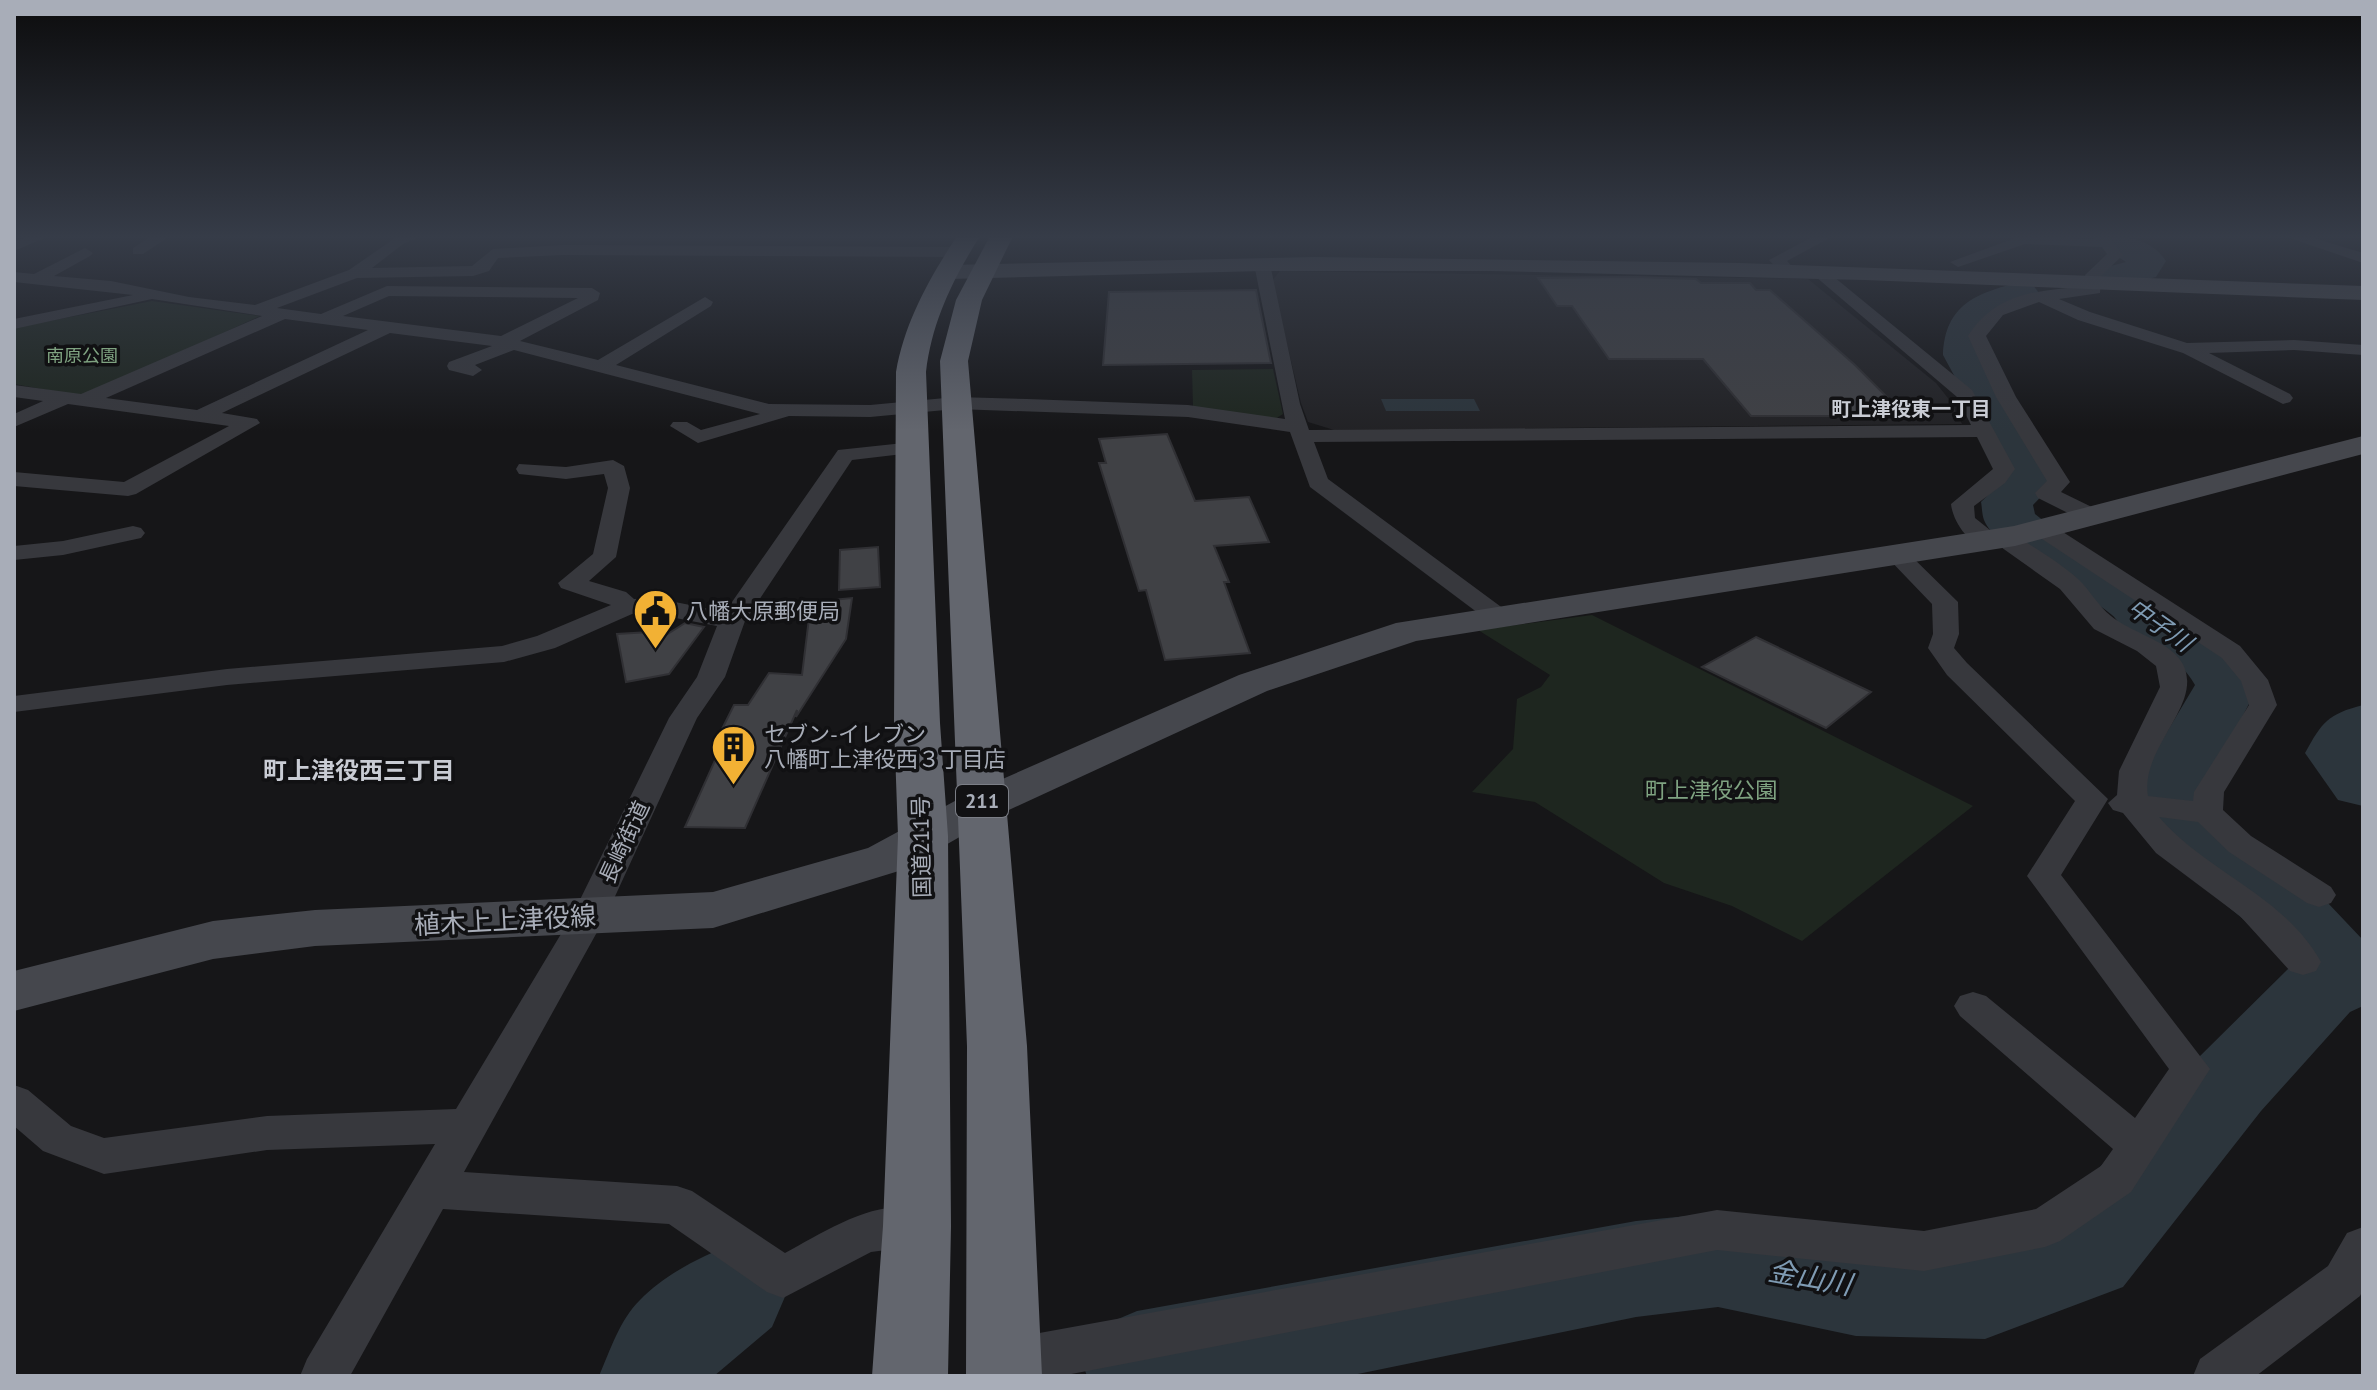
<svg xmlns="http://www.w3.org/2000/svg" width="2377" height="1390" font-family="'PT Sans','Noto Sans JP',sans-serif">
	<rect width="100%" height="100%" fill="#161618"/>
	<path fill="#222225" d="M1280 271 1808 279 1936 383 1951 402 1962 424 1334 430 1308 422 1301 403 1272 281Z"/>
	<g fill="#1e261f">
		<path d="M152 301 260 316 91 394 75 395 14 384V328Z"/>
		<path d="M1273 369 1283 414 1275 419 1193 407 1192 370Z"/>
		<path d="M1592 615 1973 806 1802 941 1732 906 1664 883 1535 802 1472 792 1513 749 1517 699 1541 687 1550 675 1478 630Z"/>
	</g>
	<path fill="#2c353c" d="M1381 399H1474L1480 411H1386Z"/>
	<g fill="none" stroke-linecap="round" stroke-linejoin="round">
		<g fill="#2c353c" fill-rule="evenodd">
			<path d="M2092 236C2121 236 2148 235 2166 261L2156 277 2116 287 2103 284 2098 276 2103 268 2126 262 2097 243Z"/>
			<path d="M2020 282 2033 285 2039 293 2033 301 2009 309 1991 321 1986 330 1985 355 2059 478 2033 505 2035 514 2063 536 2153 591 2170 609 2206 626 2237 651 2259 685 2213 772 2208 798 2233 832 2327 902 2363 940V1006L2350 1012 2261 1111 2123 1287 1985 1339 1856 1336 1718 1307 1636 1317 1348 1376H1087L1083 1365 1099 1327 1137 1311 1636 1221 1718 1213 1856 1238 1985 1241 2054 1218 2197 1059 2291 966 2271 942 2181 868 2137 800 2143 772 2195 685C2177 652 2152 654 2128 634 2122 629 2118 620 2112 615 2085 591 1997 552 1984 520 1982 515 1982 507 1981 502L2008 475 1943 355C1945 304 1977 293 2020 282Z"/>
			<path d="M2363 705V806L2338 800 2305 753C2322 722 2328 714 2363 705Z"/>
			<path d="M735 1243 772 1257 787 1292 772 1327 714 1376H599C610 1351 620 1319 640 1300 665 1274 702 1256 735 1243Z"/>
		</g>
	</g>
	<g fill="#404145" stroke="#303034" stroke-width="2">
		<path d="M1635 277 1696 279 1701 283H1750L1756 290H1770L1855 365 1906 416H1751L1703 359H1609L1572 306H1557L1538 278Z"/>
		<path d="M1256 290 1271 363 1103 365 1109 292Z"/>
		<path d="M1167 434 1195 501 1249 497 1269 542 1214 546 1229 582H1224L1250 653 1165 660 1146 590 1139 591 1099 463H1106L1099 439Z"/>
		<path d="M878 547 880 587 839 590 840 550Z"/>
		<path d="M852 598 846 639 796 717 797 710 745 828 685 827 726 736 719 735 734 705H748L769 673 802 675 811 602Z"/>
		<path d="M685 623 704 627 669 674 626 682 617 634 650 632 666 635Z"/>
		<path d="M1756 637 1871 692 1826 728 1702 667Z"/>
	</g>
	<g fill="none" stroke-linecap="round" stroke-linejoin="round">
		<g fill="#37383d" fill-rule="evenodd">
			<path d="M28 236H49L14 251V242Z"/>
			<path d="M152 236H170L143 254H133V248Z"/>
			<path d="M398 236H422L403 244 372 268 472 266 493 249 563 245 958 247 966 252 958 257 563 255 498 258 489 271 473 276 357 278 277 308 321 314 387 286 592 288 600 293 598 300 520 341 598 360 705 297 713 302 711 306 616 365 769 404 870 405 956 397 1027 399 1188 405 1285 419 1254 264 1262 259 1270 264 1300 404 1309 430 1971 425 1957 397 1809 271 1817 266 1823 268 1972 390 2015 469 2005 483 1974 506 1975 518 1995 534 2004 531 2012 533C2034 548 2058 561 2078 579 2090 590 2098 606 2111 616 2140 640 2202 645 2184 699 2173 730 2142 761 2148 796L2193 801 2194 792 2249 705 2241 681 2222 658 2036 535 2032 530 2036 525H2052L2240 646 2268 680 2277 705 2224 792 2223 810 2251 836 2331 887 2336 895 2331 903 2319 907 2307 903 2229 852 2198 822 2159 817C2207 873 2284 895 2321 962L2316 971 2303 975 2290 971 2240 916 2156 853 2123 813 2113 810 2108 803 2117 795 2119 771 2160 687 2156 666 2137 651 2094 629 2060 589 1998 545C1975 555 1953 524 1951 504L1993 469 1977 437 1314 442 1328 479 1508 612 1512 617 1508 622H1490L1310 487 1290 432 1188 417 956 409 870 417 789 416 698 443 670 426 673 422H687L701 430 760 414 514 350 475 365 482 370 473 376 449 370 447 366 449 362 492 346 390 333 222 413 257 419 260 423 136 494 128 496 14 486V472L124 482 229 426 68 404 14 427V414L43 401 14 397V385L81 394 262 316 152 299 14 329V319L133 295 14 282V272L34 274 85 248 93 253 90 256 54 276 111 281 189 297 255 305 349 270ZM389 296 578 298 501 336 343 316ZM285 319 368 330 197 410 106 398Z"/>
			<path d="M1814 236H1833L1787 261 1796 271 1794 274H1782L1769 260Z"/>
			<path d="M2021 236 2111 240 2123 255 2101 276 2100 293 2059 299 2090 312 2187 343 2294 340 2363 345V355L2294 350 2209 353 2290 394 2293 398 2290 402 2283 404 2183 353 2078 320 2039 302 2003 315 1986 336 2016 397 2070 482 2061 492 2100 511 2103 516 2100 521H2084L2038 498 2035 493 2047 481 1996 397 1968 336C1996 292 2038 291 2086 286L2085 275 2107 254 2102 247 2025 244 1958 267 1950 262Z"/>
			<path d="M2284 236H2307L2363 253V263Z"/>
			<path d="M913 442 923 448 920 452 852 460 745 621 725 677 697 718 606 916 464 1172 677 1186 692 1191 785 1253C828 1230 882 1193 932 1212L939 1226 932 1240 917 1246 871 1252 783 1298 767 1292 669 1224 443 1209 350 1376H300L307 1359 435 1144 267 1150 104 1174 43 1151 14 1126V1085L28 1090 71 1126 104 1138 267 1116 456 1109 573 914 669 718 697 677 717 626 655 614H632L555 648 504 662 227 685 14 712V696L227 669 502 646 537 636 611 605 561 588 558 583 593 554 608 488 604 474 566 479 519 474 516 469 519 464 566 467 613 460 624 466 630 488 616 557 589 581 626 592 634 599 655 598 725 612 838 450Z"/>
			<path d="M133 526 141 528 145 533 141 538 63 555 14 560V546L63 541Z"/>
			<path d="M1897 548 1905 550 1958 602 1959 634 1954 648 1967 663 2108 799 2061 875 2210 1069 2131 1192 2060 1241 2045 1247 1924 1271 1717 1250 1061 1376H988L982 1363 989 1346 1006 1339 1717 1210 1924 1231 2036 1209 2101 1166 2113 1149 1960 1016 1954 1006 1960 996 1973 992 1986 996 2135 1118 2169 1069 2027 876 2075 801 1947 675 1928 648 1933 634 1932 604 1885 555 1889 550Z"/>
			<path d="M2363 1227V1290L2360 1296 2256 1376H2193L2200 1359 2328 1266 2347 1233Z"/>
		</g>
		<g fill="#45474d" fill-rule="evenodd">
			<path d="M1315 257 1740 263 2363 286V300L1865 280 1492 271H1262L948 279 937 272 948 265Z"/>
			<path d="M2363 436V454L2015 546 1416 641 1267 691 998 815 902 870 713 928 315 946 213 959 14 1011V971L213 921 315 910 713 892 868 848 966 795 1239 675 1396 623 2014 526Z"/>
		</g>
		<g fill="#63666e" fill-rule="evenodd">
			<path d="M957 236H980C953 279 932 321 926 372L940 723 948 836 951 1226 948 1376H872L883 1226 898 836 894 723 896 372C905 321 929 279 957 236Z"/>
			<path d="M990 236H1013L982 300 968 361 1027 1046 1042 1376H966L967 1046 940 361 956 300Z"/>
		</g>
	</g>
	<linearGradient id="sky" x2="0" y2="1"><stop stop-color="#0c0c0d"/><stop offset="0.55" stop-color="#363c48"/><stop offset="1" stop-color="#363c48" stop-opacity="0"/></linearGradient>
	<rect width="2377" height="431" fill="url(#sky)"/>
	<defs>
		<symbol id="civic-pin" viewBox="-11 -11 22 30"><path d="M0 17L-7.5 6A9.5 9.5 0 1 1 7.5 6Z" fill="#f2b134" stroke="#111113"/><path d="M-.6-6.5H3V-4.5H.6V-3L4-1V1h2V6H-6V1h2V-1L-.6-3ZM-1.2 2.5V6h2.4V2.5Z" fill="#111"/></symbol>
		<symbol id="building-pin" viewBox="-11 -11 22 30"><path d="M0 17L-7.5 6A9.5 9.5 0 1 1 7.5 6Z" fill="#f2b134" stroke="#111113"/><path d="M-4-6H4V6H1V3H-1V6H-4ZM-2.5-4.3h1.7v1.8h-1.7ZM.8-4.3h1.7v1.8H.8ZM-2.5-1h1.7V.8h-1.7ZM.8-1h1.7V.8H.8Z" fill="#111"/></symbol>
	</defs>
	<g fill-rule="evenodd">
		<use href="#civic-pin" x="630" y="586" width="51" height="69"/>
		<use href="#building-pin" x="708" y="722" width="51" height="69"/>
	</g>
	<g text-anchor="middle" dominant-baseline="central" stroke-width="7" stroke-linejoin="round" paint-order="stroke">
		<g font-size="18" fill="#7fa381" stroke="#111113">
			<text x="82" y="355">南原公園</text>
		</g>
		<g font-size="20" font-weight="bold" fill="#c9ccd4" stroke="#111113">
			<text x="1911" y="409">町上津役東一丁目</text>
		</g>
		<rect fill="#111113" stroke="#7b7e86" stroke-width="2" x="956" y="785" width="52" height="32" rx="6"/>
		<g font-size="20" font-weight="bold" fill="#a8adb8">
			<text x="982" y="801">211</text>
		</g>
		<g font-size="22" fill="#a8adb8" stroke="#111113" text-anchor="start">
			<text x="686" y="611">八幡大原郵便局</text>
			<text x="764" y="734">セブン-イレブン<tspan x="764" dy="25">八幡町上津役西３丁目店</tspan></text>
		</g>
		<g font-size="22" fill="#7fa381" stroke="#111113">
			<text x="1711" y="790">町上津役公園</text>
		</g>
		<g font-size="22" fill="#a8adb8" stroke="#111113">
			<text transform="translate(624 842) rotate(-65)">長崎街道</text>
			<text transform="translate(921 847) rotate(-91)">国道211号</text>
		</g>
		<g font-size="24" font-style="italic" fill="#7f9bb3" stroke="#111113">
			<text transform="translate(2160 625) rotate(35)">中子川</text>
		</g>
		<g font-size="24" font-weight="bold" fill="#c9ccd4" stroke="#111113">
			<text x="359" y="770">町上津役西三丁目</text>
		</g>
		<g font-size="26" fill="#a8adb8" stroke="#111113">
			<text transform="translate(505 920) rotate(-3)">植木上上津役線</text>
		</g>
		<g font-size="28" font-style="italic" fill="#7f9bb3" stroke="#111113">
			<text transform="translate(1810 1277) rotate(10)">金山川</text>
		</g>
	</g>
	<rect width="2377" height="1390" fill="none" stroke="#a8adb8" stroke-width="32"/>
</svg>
